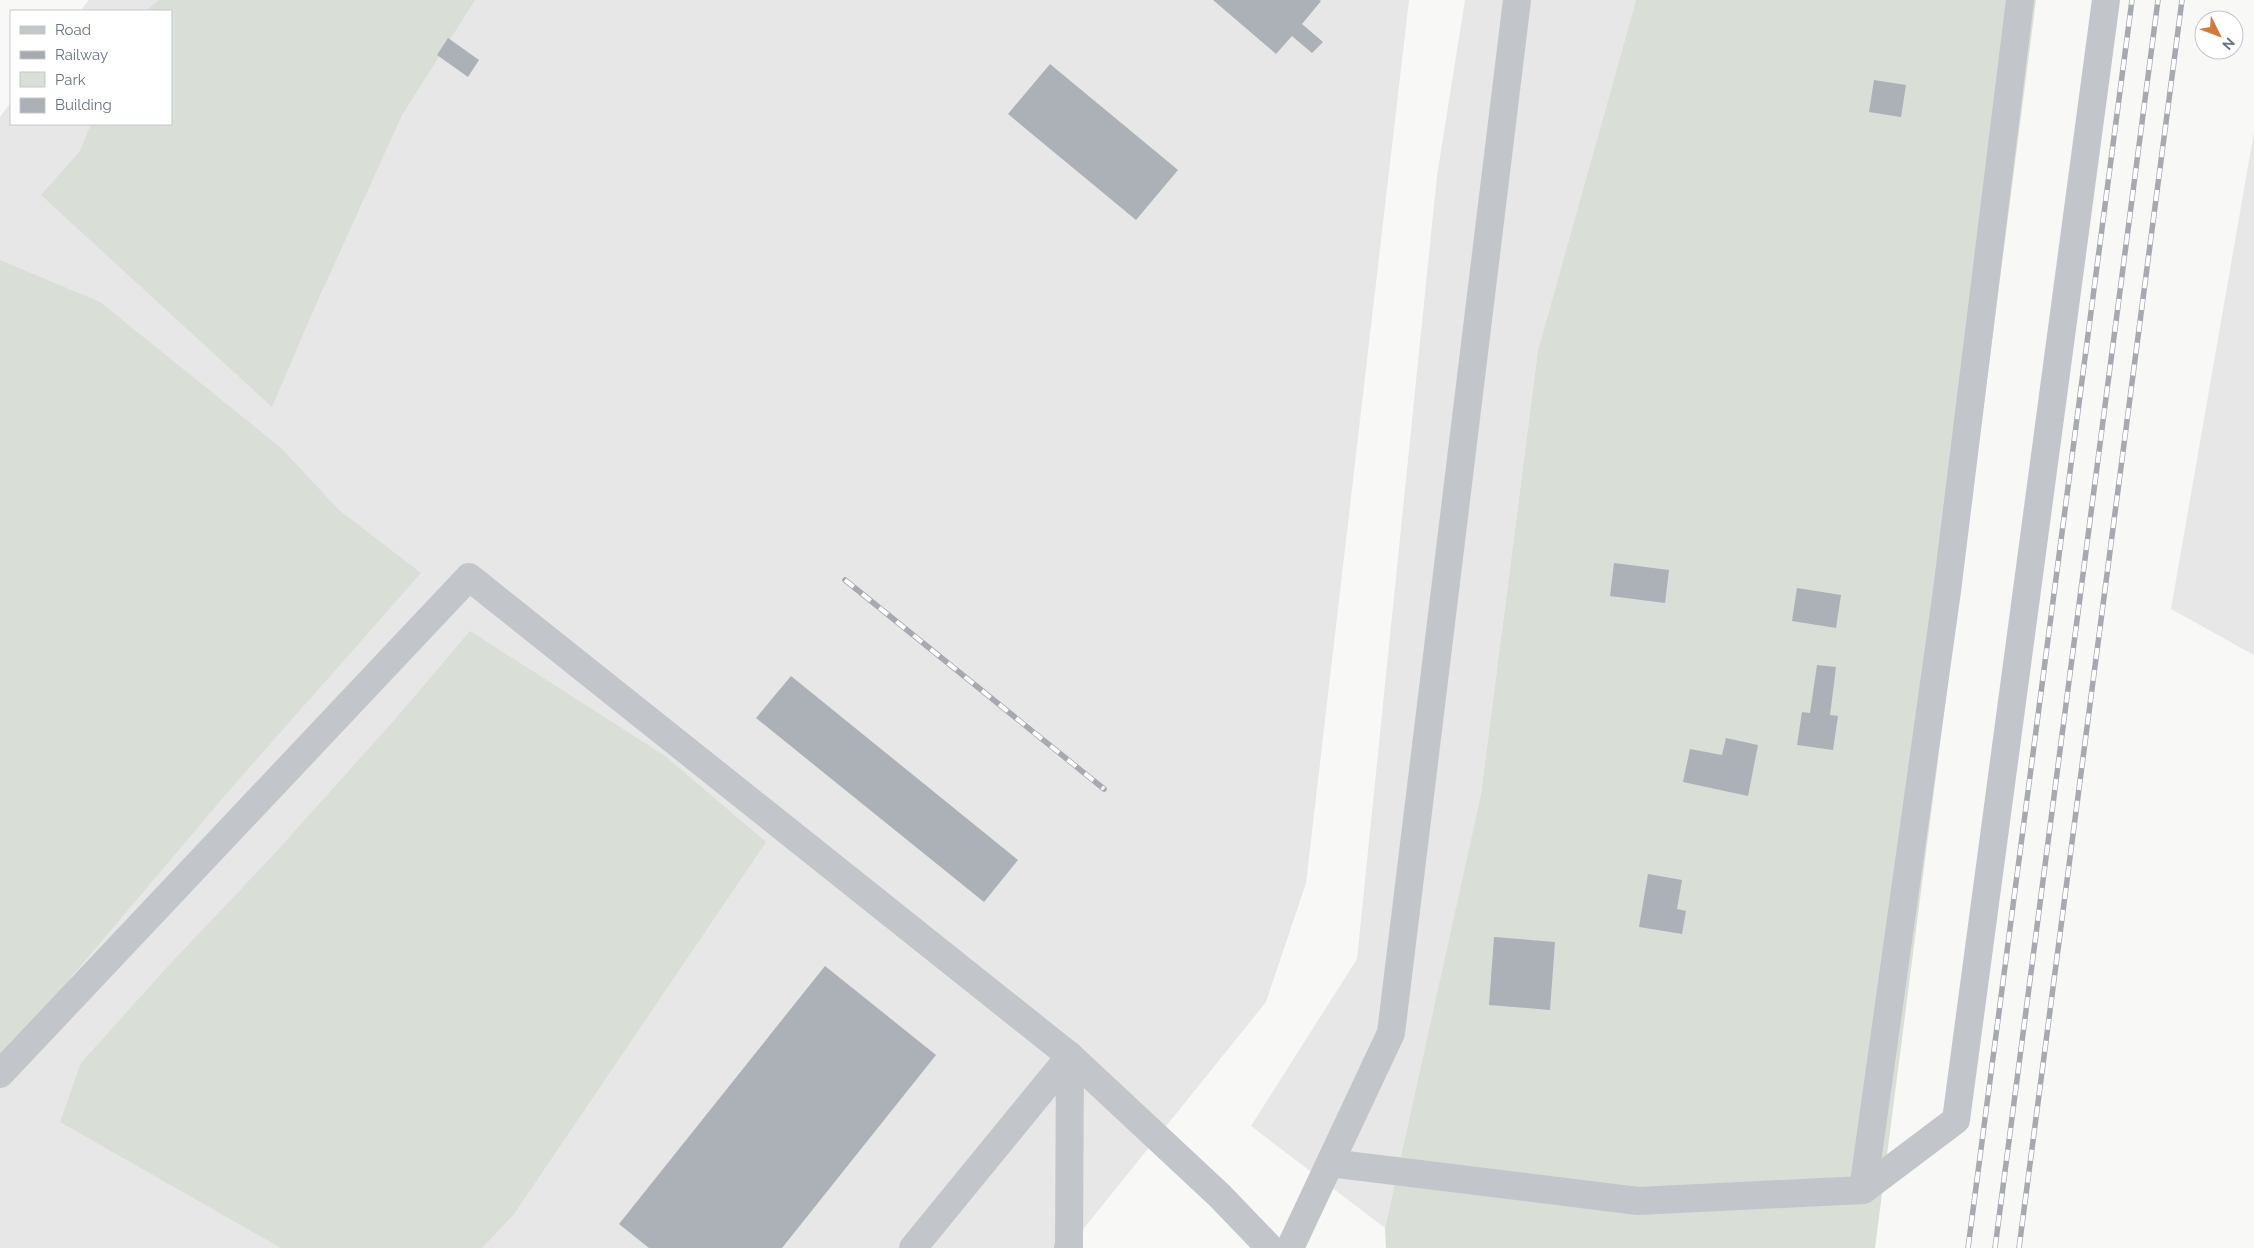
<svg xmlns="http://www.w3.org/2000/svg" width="2254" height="1248" font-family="Raleway,sans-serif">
	<rect width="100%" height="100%" fill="#f8f8f6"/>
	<g fill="#e6e7e6">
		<path d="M89 0H1409L1306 883 1266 1002 1068 1248H0V117L11 102V124H171V11H80Z"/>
		<path d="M1465 0H1636L1538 350 1481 794 1385 1228 1251 1126 1357 959 1437 176Z"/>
		<path d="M2254 132V655L2171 609Z"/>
	</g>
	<g fill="#d9ded7">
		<path d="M159 0H475L402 115 313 311 272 407 41 195 80 151 91 124H171V11H146Z"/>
		<path d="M1636 0H2036L1875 1248H1386L1385 1228 1481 794 1538 350Z"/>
		<path d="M0 260 100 302 281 448 339 510 421 573 233 786 72 976 23 1066 0 1063Z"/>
		<path d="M470 631 665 756 766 842 514 1214 482 1248H281L60 1122 81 1063 170 964 276 852 397 717Z"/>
	</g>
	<g fill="#acb1b7">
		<path d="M1213 0H1319L1321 1 1302 24 1323 42 1312 53 1292 36 1276 54Z"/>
		<path d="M448 38 479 60 468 77 437 55Z"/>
		<path d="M1050 64 1178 170 1136 220 1008 114Z"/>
		<path d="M1874 80 1906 85 1901 117 1869 112Z"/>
		<path d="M1614 563 1669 570 1665 603 1610 596Z"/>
		<path d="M1797 588 1841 595 1836 628 1792 621Z"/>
		<path d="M1817 665 1836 667 1830 715 1838 716 1833 750 1797 745 1802 712 1810 713Z"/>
		<path d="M791 676 1018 860 984 902 756 718Z"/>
		<path d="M1726 738 1758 745 1748 796 1683 782 1690 749 1722 755Z"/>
		<path d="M1648 874 1682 880 1677 909 1686 911 1682 934 1639 927Z"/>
		<path d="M1494 937 1555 942 1550 1010 1489 1005Z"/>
		<path d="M825 966 936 1055 782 1248H649L619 1224Z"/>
	</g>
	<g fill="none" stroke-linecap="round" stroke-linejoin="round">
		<g stroke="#c2c5c9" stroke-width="28">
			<path d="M0 1074 469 577 1070 1056 1220 1196 1270 1248"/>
			<path d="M1330 1163 1638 1201 1863 1190 1947 591 2020 0"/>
			<path d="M1863 1190 1956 1120 2106 0"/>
			<path d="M913 1248 1070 1056"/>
			<path d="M1068 1248 1069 1246 1070 1056"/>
			<path d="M1290 1248 1391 1033 1517 0"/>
		</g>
		<defs>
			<g id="rail">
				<path d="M845 580 1104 789"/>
				<path d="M1968 1248 2132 0"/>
				<path d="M1995 1248 2158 0"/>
				<path d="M2019 1248 2182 0"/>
			</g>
		</defs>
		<use href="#rail" stroke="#a6a9af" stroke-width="5.5"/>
		<use href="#rail" stroke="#fff" stroke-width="4" stroke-dasharray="11" stroke-linecap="butt"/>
	</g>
	<rect x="10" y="10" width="162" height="115" fill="#ffffff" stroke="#c3c7cd"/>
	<rect x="20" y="26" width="25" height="8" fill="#c2c5c9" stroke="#c3c7cd"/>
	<text x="55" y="35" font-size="15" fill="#6a7483">Road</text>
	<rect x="20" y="51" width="25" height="8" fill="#a6a9af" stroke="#c3c7cd"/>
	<text x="55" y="60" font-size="15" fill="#6a7483">Railway</text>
	<rect x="20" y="72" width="25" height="15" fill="#d9ded7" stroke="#c3c7cd"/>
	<text x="55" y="85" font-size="15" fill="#6a7483">Park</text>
	<rect x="20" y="98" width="25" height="15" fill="#acb1b7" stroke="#c3c7cd"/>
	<text x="55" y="110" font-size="15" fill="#6a7483">Building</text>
	<g transform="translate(2219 35) rotate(132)"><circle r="24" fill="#ffffff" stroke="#c3c7cd"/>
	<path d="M0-4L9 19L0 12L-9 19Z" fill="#d1783d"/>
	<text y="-8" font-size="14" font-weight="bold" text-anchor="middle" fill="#6a7483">N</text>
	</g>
</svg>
